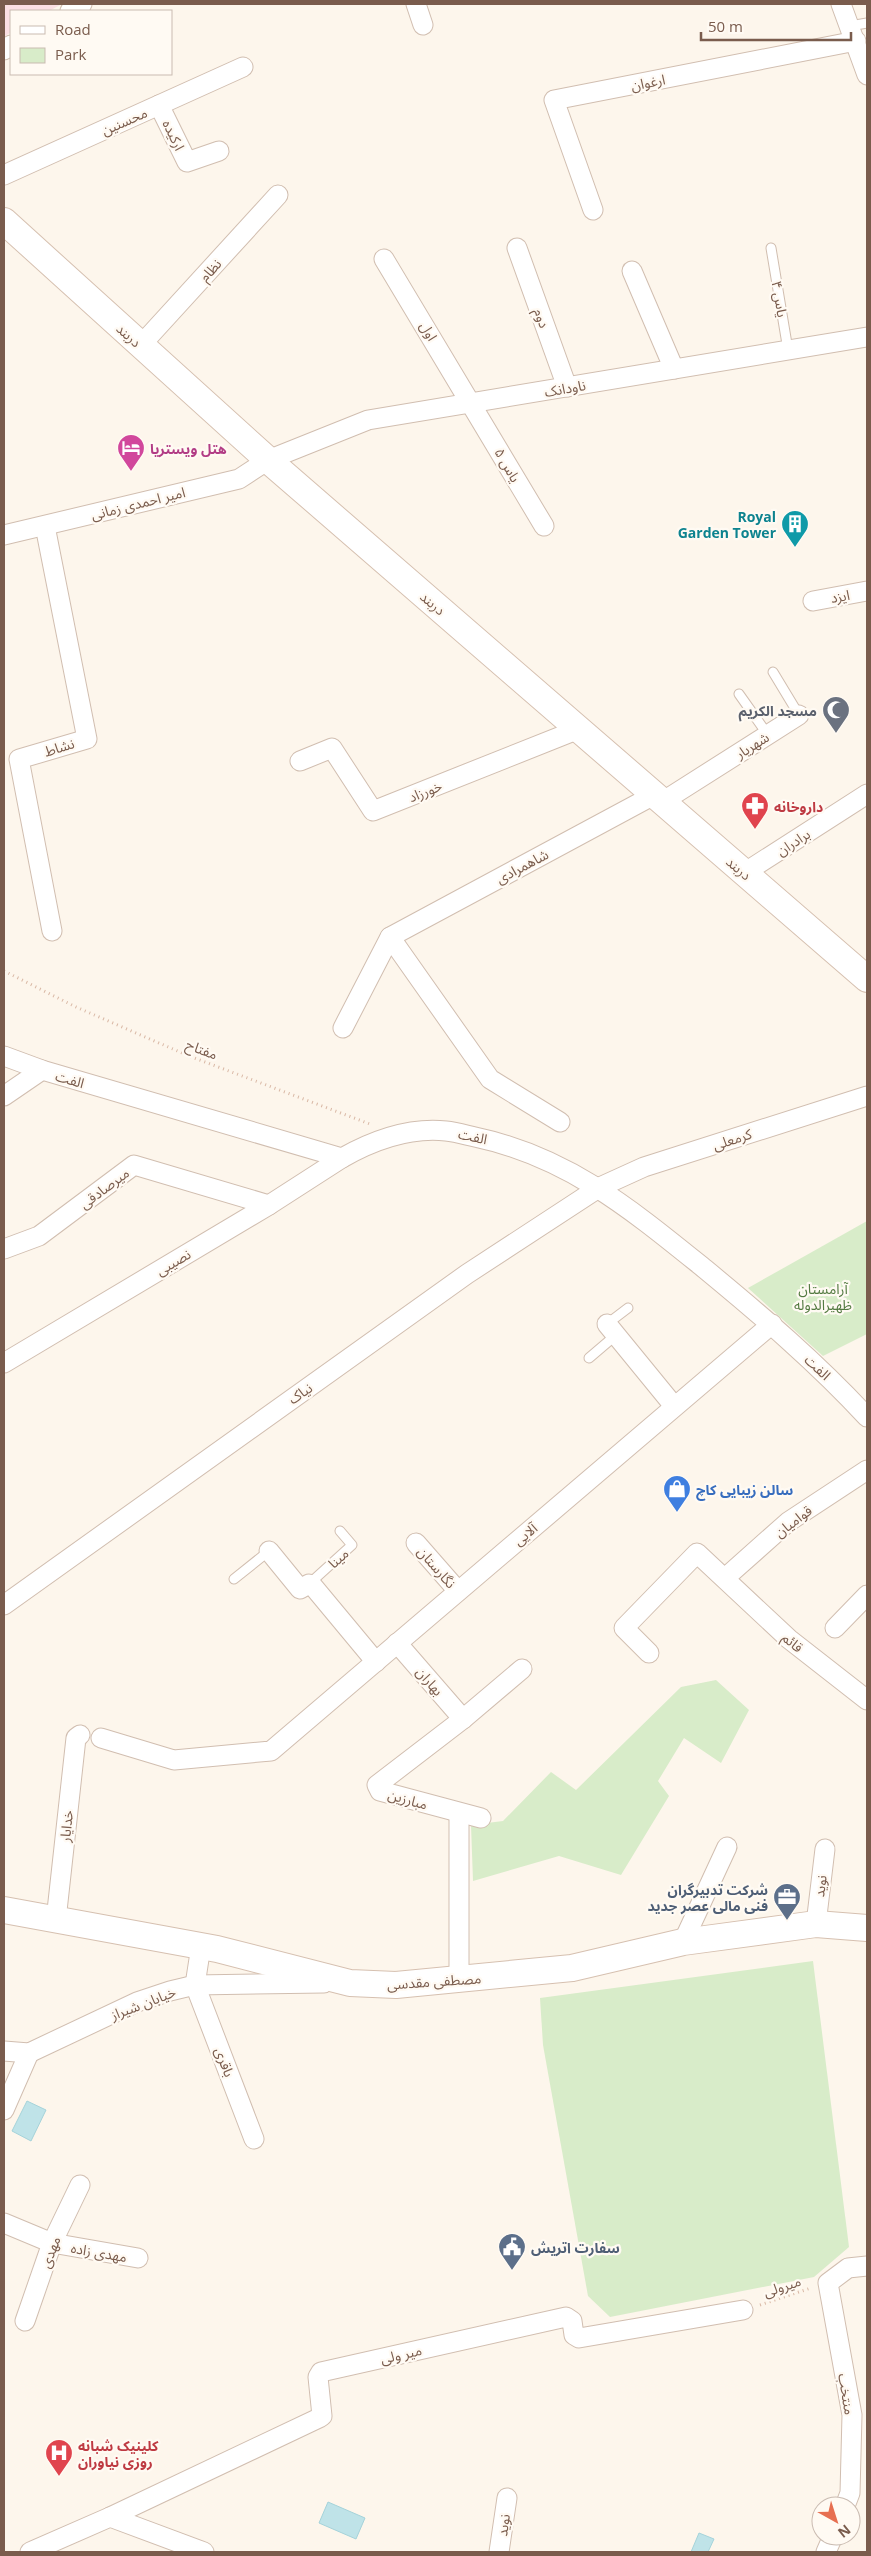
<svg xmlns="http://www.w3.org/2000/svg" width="871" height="2556" font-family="'Open Sans','Noto Sans Arabic',sans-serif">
	<rect width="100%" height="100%" fill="#fdf6ec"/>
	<path fill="#fbdfe3" d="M4 4H62L49 11H11V32L4 37Z"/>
	<g fill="#d8ecc9">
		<path d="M867 1221V1334L823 1356 748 1288Z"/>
		<path d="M716 1680 749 1710 721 1763 684 1738 658 1781 669 1796 621 1875 559 1856 473 1881 471 1825 503 1821 551 1772 576 1790 681 1687Z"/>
		<path d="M813 1961 849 2247 814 2277 610 2317 588 2296 543 2045 540 1998Z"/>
	</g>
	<g fill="#bfe3e8" stroke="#a5d3da">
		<path d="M27 2101 46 2110 31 2141 12 2131Z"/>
		<path d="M328 2502 365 2518 356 2539 319 2523Z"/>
		<path d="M699 2533 714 2539 708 2552H691Z"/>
	</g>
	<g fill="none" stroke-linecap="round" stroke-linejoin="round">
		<defs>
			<g id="lane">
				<path d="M850 26 867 23"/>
				<path d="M771 248 788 350"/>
				<path d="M773 672 799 715"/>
				<path d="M739 694 768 735"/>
				<path d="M607 1324 628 1308"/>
				<path d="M589 1358 616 1335"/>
				<path d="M234 1579 269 1551"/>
				<path d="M309 1584 352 1545 340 1531"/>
			</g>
			<g id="street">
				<path d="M416 4 423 25"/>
				<path d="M841 4 867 75"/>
				<path d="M70 11 82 4"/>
				<path d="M4 50 11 45"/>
				<path d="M159 105 187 162 219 151"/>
				<path d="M4 175 243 67"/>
				<path d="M593 210 554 100 856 41"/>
				<path d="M517 248 567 387"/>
				<path d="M384 259 544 526"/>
				<path d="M632 271 674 369"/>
				<path d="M141 345 278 195"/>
				<path d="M45 526 87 739 19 759 52 931"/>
				<path d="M4 535 239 479 268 460 368 420 867 337"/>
				<path d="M813 601 867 591"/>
				<path d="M300 761 332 748 373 811 579 729"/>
				<path d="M662 802 799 715"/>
				<path d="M744 873 867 794"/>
				<path d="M343 1028 390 937"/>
				<path d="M4 1056 42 1070 342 1158C372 1141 409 1127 446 1131 456 1132 466 1135 475 1137 569 1157 633 1211 705 1269 762 1316 817 1363 867 1417"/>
				<path d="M4 1096 42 1070"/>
				<path d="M560 1122 490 1079 390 937 654 795"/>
				<path d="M4 1249 39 1236 134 1165 269 1205"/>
				<path d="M607 1324 674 1406"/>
				<path d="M4 1363 269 1205 342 1158"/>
				<path d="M416 1543 458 1591"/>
				<path d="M269 1551 300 1589 309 1584 312 1585 376 1662"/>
				<path d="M725 1578 788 1522 867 1470"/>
				<path d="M4 1605 467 1274 600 1187 644 1167 867 1096"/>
				<path d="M835 1628 867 1595"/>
				<path d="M397 1643 463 1719"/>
				<path d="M649 1653 624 1628 697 1553 789 1639 867 1700"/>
				<path d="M101 1738 174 1760 271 1751 772 1324"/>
				<path d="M481 1818 380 1791 377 1785 463 1719 522 1669"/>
				<path d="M56 1920 76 1738 80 1735"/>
				<path d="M816 1924 825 1849"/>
				<path d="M683 1942 727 1847"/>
				<path d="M201 1946 195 1985 254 2139"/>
				<path d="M459 1981V1813"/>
				<path d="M4 2051 29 2053 137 2002 170 1991 195 1985 324 1983"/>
				<path d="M4 2110 29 2053"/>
				<path d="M4 2223 52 2243 138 2258"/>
				<path d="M25 2321 52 2243 80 2185"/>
				<path d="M845 2506 850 2493 852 2415 828 2283 848 2268 867 2266"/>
				<path d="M110 2517 319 2418 322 2416 318 2377 321 2372 566 2317 572 2321 574 2335 579 2338 743 2310"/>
				<path d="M30 2552 110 2517 204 2552"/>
				<path d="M499 2552 507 2498"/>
				<path d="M826 2552 833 2536"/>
			</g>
			<g id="secondary">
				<path d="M4 221 268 460 867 979"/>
				<path d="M4 1910 217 1949 350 1983 396 1985 572 1968 683 1942 816 1924 867 1928"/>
			</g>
		</defs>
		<use href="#lane" stroke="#d1beb0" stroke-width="11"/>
		<use href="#street" stroke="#d1beb0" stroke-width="21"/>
		<use href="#secondary" stroke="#d6c0b0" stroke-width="28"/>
		<g stroke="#d9b8a5" stroke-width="3" stroke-dasharray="1 4" stroke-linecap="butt">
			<path d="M4 971 76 1007 189 1056 370 1124"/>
			<path d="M760 2305 811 2288"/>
		</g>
		<use href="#lane" stroke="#fff" stroke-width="9"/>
		<use href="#street" stroke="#fff" stroke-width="19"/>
		<use href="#secondary" stroke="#fff" stroke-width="26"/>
	</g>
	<defs>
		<symbol id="hotel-pin" viewBox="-11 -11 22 30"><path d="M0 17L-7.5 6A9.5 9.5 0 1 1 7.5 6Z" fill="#d1479c" stroke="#fffaf3"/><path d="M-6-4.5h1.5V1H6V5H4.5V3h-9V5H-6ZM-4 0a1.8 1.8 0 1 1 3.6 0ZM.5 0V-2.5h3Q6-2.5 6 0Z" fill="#fff"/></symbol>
		<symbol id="building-pin" viewBox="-11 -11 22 30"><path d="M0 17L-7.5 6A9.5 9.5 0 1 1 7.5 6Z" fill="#0f9aa8" stroke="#fffaf3"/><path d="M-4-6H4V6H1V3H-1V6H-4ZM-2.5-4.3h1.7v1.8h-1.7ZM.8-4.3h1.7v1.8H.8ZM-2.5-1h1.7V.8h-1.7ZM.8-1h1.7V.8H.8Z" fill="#fff"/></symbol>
		<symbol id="mosque-pin" viewBox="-11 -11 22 30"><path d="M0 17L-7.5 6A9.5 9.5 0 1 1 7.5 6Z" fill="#6b7280" stroke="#fffaf3"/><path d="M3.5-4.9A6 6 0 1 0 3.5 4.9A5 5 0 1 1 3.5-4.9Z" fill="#fff"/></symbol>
		<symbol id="pharmacy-pin" viewBox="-11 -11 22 30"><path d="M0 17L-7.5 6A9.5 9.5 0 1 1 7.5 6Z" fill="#e0444e" stroke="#fffaf3"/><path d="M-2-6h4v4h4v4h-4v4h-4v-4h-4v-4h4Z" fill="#fff"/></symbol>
		<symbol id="shop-pin" viewBox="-11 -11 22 30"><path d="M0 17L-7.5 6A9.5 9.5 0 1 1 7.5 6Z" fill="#3f7fe0" stroke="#fffaf3"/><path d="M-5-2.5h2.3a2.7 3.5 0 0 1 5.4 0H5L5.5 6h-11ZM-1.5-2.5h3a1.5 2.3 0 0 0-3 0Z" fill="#fff"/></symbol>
		<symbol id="office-pin" viewBox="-11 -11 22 30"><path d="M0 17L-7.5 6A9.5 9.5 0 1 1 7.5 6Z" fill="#5c6f8a" stroke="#fffaf3"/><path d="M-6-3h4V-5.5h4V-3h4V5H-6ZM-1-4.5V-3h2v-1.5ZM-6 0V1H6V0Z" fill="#fff"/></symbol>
		<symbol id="civic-pin" viewBox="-11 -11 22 30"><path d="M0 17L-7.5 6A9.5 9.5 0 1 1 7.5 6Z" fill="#5c6f8a" stroke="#fffaf3"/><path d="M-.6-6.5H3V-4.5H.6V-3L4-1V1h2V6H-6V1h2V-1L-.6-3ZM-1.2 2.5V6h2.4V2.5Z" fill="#fff"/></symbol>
		<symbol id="hospital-pin" viewBox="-11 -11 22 30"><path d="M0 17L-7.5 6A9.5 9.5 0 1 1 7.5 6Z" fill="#e0444e" stroke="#fffaf3"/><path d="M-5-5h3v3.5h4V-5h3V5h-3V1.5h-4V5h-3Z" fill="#fff"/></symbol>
	</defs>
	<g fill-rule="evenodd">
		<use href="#hotel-pin" x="115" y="432" width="32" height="43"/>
		<use href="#building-pin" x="779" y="508" width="32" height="43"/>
		<use href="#mosque-pin" x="820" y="694" width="32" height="43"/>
		<use href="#pharmacy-pin" x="739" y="790" width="32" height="43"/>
		<use href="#shop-pin" x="661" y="1473" width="32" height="43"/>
		<use href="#office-pin" x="771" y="1881" width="32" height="43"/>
		<use href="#civic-pin" x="496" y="2231" width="32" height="43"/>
		<use href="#hospital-pin" x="43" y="2437" width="32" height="43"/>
	</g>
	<g text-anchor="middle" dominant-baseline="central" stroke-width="4.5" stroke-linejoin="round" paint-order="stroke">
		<g font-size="14" fill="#7a5c4d" stroke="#fffaf3">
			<text transform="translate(648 82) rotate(-11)">ارغوان</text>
			<text transform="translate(124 121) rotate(-24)">محسنین</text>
			<text transform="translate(174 135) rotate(64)">ارکیده</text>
			<text transform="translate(210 270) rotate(-48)">نظام</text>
			<text transform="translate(780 299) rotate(80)">یاس ۴</text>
			<text transform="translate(542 318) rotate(70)">دوم</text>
			<text transform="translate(429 331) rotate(59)">اول</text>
			<text transform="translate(129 335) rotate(42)">دربند</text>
			<text transform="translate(565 388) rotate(-10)">ناودانک</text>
			<text transform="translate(508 465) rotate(60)">یاس ۵</text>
			<text transform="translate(138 503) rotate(-14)">امیر احمدی زمانی</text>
			<text transform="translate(840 596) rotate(-10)">ایزد</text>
			<text transform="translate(433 603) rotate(41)">دربند</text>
			<text transform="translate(752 745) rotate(-32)">شهریار</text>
			<text transform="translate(59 747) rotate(-17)">نشاط</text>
			<text transform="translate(425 791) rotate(-22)">خورزاد</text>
			<text transform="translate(793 842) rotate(-33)">برادران</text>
			<text transform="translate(522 866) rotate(-28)">شاهمرادی</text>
			<text transform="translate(739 868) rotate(41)">دربند</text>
			<text transform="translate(202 1049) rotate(21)">مفتاح</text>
			<text transform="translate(70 1079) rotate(16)">الفت</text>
			<text transform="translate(473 1136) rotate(12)">الفت</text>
			<text transform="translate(732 1139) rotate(-18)">کرمعلی</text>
			<text transform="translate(104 1188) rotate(-37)">میرصادقی</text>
			<text transform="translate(173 1262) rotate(-31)">نصیبی</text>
			<text transform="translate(818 1367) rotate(43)">الفت</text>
			<text transform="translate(300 1393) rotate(-35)">نیاک</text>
			<text transform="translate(793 1521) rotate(-37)">قوامیان</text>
			<text transform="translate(525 1534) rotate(-40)">آلایی</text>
			<text transform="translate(338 1558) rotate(-42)">مینا</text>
			<text transform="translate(437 1567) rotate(49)">نگارستان</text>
			<text transform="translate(793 1642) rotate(40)">قائم</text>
			<text transform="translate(430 1681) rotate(49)">بهاران</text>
			<text transform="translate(408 1799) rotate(16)">مبارزین</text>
			<text transform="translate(66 1826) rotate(-84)">خدایار</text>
			<text transform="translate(820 1886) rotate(-83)">نوید</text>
			<text transform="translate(434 1981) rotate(-4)">مصطفی مقدسی</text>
			<text transform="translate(143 2003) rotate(-21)">خیابان شیراز</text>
			<text transform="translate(225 2062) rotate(69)">باقری</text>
			<text transform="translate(50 2252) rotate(-69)">مهدی</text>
			<text transform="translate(99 2252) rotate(10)">مهدی زاده</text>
			<text transform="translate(782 2286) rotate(-18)">میرولی</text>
			<text transform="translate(401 2354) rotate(-13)">میر ولی</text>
			<text transform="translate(847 2394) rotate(81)">منتخب</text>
			<text transform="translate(503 2525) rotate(-82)">نوید</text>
		</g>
		<g font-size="14" font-weight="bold" fill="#b23c85" stroke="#fffaf3" text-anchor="start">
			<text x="150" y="448">هتل ویستریا</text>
		</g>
		<g font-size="14" font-weight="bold" fill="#0d838f" stroke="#fffaf3" text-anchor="end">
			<text x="776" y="516">Royal<tspan x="776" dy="16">Garden Tower</tspan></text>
		</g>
		<g font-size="14" font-weight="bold" fill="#5b616d" stroke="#fffaf3" text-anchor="end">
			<text x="817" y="710">مسجد الکریم</text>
		</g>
		<g font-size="14" font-weight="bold" fill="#be3a42" stroke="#fffaf3" text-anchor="start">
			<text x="774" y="806">داروخانه</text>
			<text x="78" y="2445">کلینیک شبانه<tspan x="78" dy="16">روزی نیاوران</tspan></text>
		</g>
		<g font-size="14" fill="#537a41" stroke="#fffaf3">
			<text x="823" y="1288">آرامستان<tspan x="823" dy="16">ظهیرالدوله</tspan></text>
		</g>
		<g font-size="14" font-weight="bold" fill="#366cbe" stroke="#fffaf3" text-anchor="start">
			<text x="696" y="1489">سالن زیبایی کاچ</text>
		</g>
		<g font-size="14" font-weight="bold" fill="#4e5e75" stroke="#fffaf3" text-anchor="end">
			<text x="768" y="1889">شرکت تدبیرگران<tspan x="768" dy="16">فنی مالی عصر جدید</tspan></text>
			<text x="531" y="2247" text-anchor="start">سفارت اتریش</text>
		</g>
	</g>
	<rect width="871" height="2556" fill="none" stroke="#7a5c4d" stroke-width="10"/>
	<rect x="10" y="10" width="162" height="65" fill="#fffaf3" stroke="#cabbb1"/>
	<rect x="20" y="26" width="25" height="8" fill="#ffffff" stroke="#cabbb1"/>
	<text x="55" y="35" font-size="15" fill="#7a5c4d">Road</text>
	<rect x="20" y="48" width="25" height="15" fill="#d8ecc9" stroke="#cabbb1"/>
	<text x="55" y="60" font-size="15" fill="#7a5c4d">Park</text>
	<g transform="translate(836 2521) rotate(141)"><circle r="24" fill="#fffaf3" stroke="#cabbb1"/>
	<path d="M0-4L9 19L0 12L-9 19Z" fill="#e76f51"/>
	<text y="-8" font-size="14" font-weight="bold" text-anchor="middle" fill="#7a5c4d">N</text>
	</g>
	<path d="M701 32v8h150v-8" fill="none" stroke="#7a5c4d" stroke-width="2.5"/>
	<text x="708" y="32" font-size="15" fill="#7a5c4d" stroke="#fffaf3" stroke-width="4" paint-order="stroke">50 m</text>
</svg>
